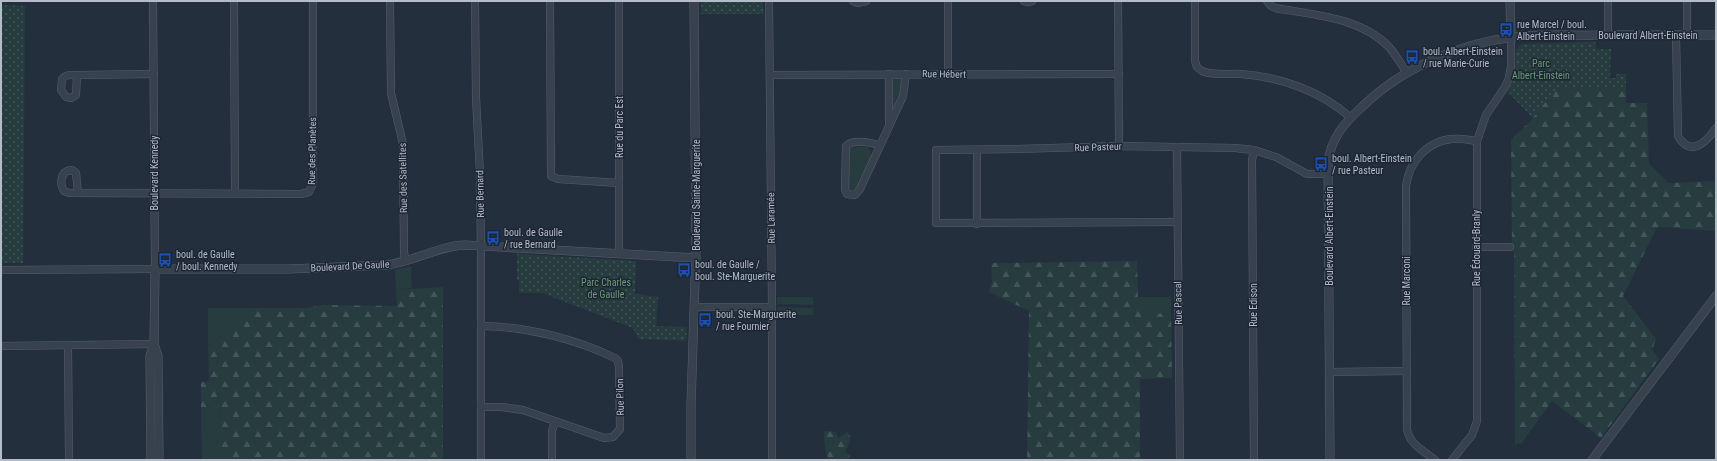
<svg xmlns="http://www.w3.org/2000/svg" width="1717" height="461" font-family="'Roboto Condensed',sans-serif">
	<defs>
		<pattern id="forest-firs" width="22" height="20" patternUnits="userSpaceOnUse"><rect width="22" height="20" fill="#263c3f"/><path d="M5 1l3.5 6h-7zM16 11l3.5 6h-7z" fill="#435659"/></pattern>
		<pattern id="park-dots" width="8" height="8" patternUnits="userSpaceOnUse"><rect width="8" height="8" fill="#263c3f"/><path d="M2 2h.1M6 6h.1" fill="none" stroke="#435659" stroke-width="1.8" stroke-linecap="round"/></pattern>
	</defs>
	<rect width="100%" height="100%" fill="#242f3e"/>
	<g fill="#263c3f">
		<path d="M895 78H899L902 81 900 93 893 108 892 83Z"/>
		<path d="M866 146 871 151V156L856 189 851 190 849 188V148Z"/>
		<path d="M411 266 412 288 396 290 395 270Z"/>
		<path d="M777 297H813L814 305 777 304Z"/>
		<path d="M1145 297H1171V313L1145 315Z"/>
		<path d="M777 307 813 308V315H777Z"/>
		<path d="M208 308H251L245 321 237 330 224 334 215 342 208 345Z"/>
		<path d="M214 400 220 402 218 457 217 460H202L201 417Z"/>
	</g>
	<g fill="url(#forest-firs)">
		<path d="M1536 87 1626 89V103H1647L1649 164 1669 183 1716 181V231L1660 227 1656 229 1623 296 1656 339 1652 350 1659 359 1601 438 1552 401 1521 444 1517 443 1515 447 1514 252 1512 251 1511 140 1533 118 1526 110Z"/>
		<path d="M1137 261 1138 297H1145V314L1171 313 1172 378 1140 379V460H1027L1029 311 989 292 992 281 991 263Z"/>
		<path d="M443 287V460H217L220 402 214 400 201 417V382L209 381 208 345 215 342 224 334 237 330 245 321 251 308H307L323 305 397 306 396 290Z"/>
		<path d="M827 431 836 432 838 438 848 432C853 439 848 445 845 452L850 455 849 460H829C825 452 824 441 824 432Z"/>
	</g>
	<g fill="url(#park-dots)">
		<path d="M701 1H762L764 14H701Z"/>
		<path d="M1 5 25 6 23 263H1Z"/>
		<path d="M1596 42V49H1611L1610 78H1616V74H1626V89H1556L1533 118 1508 92 1515 71 1516 50 1521 44Z"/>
		<path d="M517 254 636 261 635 294 658 297 656 326 687 327 686 341 639 339 633 328 542 293H519V280H517Z"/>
	</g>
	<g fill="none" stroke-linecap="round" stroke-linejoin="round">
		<defs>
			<g id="minor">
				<path d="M234 1 235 193"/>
				<path d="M390 1 391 93 403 144 404 251 405 261"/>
				<path d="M475 1 476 98 480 174 481 254V460"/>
				<path d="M550 1 551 176 558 179 619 183"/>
				<path d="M619 1V254"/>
				<path d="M769 1 772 307V460"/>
				<path d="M853 1 858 3 866 1"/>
				<path d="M948 1V74"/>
				<path d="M1024 1 1028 2 1032 1"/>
				<path d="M1118 1 1119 146"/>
				<path d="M1195 1V61L1197 67 1202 71C1213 76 1229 73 1241 74 1281 77 1321 91 1351 118"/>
				<path d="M1267 1 1271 6 1275 8C1313 15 1361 17 1389 47 1396 55 1401 64 1407 73"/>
				<path d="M1608 1V35"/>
				<path d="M1687 1V35"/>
				<path d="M1676 35 1678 136C1691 158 1706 142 1716 128"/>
				<path d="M889 74V124"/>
				<path d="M77 75 76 95 71 98 66 97 61 90 62 79C66 74 71 75 77 75L154 74"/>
				<path d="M770 75 1119 74"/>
				<path d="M880 146C872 142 853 139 846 146L845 189 847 194 855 195 860 189 903 96 906 74"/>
				<path d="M1177 147 1180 460"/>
				<path d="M78 193 76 173 72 170 67 171C60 175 60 185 64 191L69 193 301 194 309 192 313 183V1"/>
				<path d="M1177 222 936 223V150L1017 149 1119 146 1235 148 1254 150 1276 157 1307 174H1328"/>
				<path d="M977 224V150"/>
				<path d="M1476 247H1510"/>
				<path d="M1 270 155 269 153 1"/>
				<path d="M694 307H772"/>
				<path d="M481 326C525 326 576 339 615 358L618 361 619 367 620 429 613 437 604 438 523 410 502 407H481"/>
				<path d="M68 345 69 460"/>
				<path d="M1 346 154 344"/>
				<path d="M1330 372 1407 371"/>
				<path d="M552 460V431L555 421"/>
				<path d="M1254 460 1252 160 1254 150"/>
				<path d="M1435 460C1424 451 1409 444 1407 429L1406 186C1409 162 1427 141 1452 139 1460 138 1469 140 1477 141"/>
				<path d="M1452 460 1472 435 1477 421V141L1486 115 1505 87 1509 78 1511 66V37"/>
			</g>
			<g id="tertiary">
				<path d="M1510 1 1511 37"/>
				<path d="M151 460 150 356 154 344"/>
				<path d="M159 460 158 356 154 344 155 269H289L386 265C413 262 438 246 465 245L696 258"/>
				<path d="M691 460V405L696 250 694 1"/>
				<path d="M1330 460 1328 164C1330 139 1345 122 1363 106 1402 68 1459 44 1513 37 1540 33 1570 36 1598 35 1637 35 1677 35 1716 35"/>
				<path d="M1592 460 1716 296"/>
			</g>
		</defs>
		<use href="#minor" stroke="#565f6c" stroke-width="8"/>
		<use href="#tertiary" stroke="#565f6c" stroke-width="9"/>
		<use href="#minor" stroke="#38414e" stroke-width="7"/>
		<use href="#tertiary" stroke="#38414e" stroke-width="8"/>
	</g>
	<defs>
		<symbol id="bus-bare" viewBox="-9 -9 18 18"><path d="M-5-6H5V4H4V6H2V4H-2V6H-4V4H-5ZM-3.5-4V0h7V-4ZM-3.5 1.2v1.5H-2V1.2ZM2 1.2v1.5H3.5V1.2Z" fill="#1a4fb4" stroke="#1d2633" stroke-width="2.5" paint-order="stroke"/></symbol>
	</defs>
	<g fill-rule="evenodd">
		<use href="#bus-bare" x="1496" y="20" width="20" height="20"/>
		<use href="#bus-bare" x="1402" y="47" width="20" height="20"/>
		<use href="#bus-bare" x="1311" y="154" width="20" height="20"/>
		<use href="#bus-bare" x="483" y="228" width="20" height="20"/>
		<use href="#bus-bare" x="155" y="250" width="20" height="20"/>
		<use href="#bus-bare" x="674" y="260" width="20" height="20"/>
		<use href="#bus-bare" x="695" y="310" width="20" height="20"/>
	</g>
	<g text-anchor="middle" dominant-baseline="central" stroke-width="3" stroke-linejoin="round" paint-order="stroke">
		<g font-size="10" fill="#b4bcc9" stroke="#1d2633" text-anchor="start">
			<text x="1517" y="24">rue Marcel / boul.<tspan x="1517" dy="12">Albert-Einstein</tspan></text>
			<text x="1423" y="51">boul. Albert-Einstein<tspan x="1423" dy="12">/ rue Marie-Curie</tspan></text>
			<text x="1332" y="158">boul. Albert-Einstein<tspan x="1332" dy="12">/ rue Pasteur</tspan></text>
			<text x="504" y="232">boul. de Gaulle<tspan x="504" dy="12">/ rue Bernard</tspan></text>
			<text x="176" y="254">boul. de Gaulle<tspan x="176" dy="12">/ boul. Kennedy</tspan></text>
			<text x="695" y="264">boul. de Gaulle /<tspan x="695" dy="12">boul. Ste-Marguerite</tspan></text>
			<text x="716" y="314">boul. Ste-Marguerite<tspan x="716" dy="12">/ rue Fournier</tspan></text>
		</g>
		<g font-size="10" fill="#b4bcc9" stroke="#1d2633">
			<text x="1648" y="35">Boulevard Albert-Einstein</text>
			<text transform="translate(944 74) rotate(1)">Rue Hébert</text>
			<text transform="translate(619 127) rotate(-90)">Rue du Parc Est</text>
			<text transform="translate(1098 147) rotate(-2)">Rue Pasteur</text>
			<text transform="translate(312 151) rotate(-89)">Rue des Planètes</text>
			<text transform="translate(154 173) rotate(-90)">Boulevard Kennedy</text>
			<text transform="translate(403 178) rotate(-91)">Rue des Satellites</text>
			<text transform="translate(480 194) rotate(-91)">Rue Bernard</text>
			<text transform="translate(696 195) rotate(-90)">Boulevard Sainte-Marguerite</text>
			<text transform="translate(771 218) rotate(-91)">Rue Laramée</text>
			<text transform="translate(1329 236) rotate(-90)">Boulevard Albert-Einstein</text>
			<text transform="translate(1476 248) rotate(-90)">Rue Édouard-Branly</text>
			<text transform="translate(350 266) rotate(-3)">Boulevard De Gaulle</text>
			<text transform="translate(1406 281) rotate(-90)">Rue Marconi</text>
			<text transform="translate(1178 303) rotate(-91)">Rue Pascal</text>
			<text transform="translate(1253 305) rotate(-90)">Rue Edison</text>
			<text transform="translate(620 397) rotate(-91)">Rue Pilon</text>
		</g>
		<g font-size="10" fill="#6b9a76" stroke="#1d2633">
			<text x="1541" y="63">Parc<tspan x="1541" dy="12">Albert-Einstein</tspan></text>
			<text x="606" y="282">Parc Charles<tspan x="606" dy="12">de Gaulle</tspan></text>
		</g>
	</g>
	<rect width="1717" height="461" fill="none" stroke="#b4bcc9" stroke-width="4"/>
</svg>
